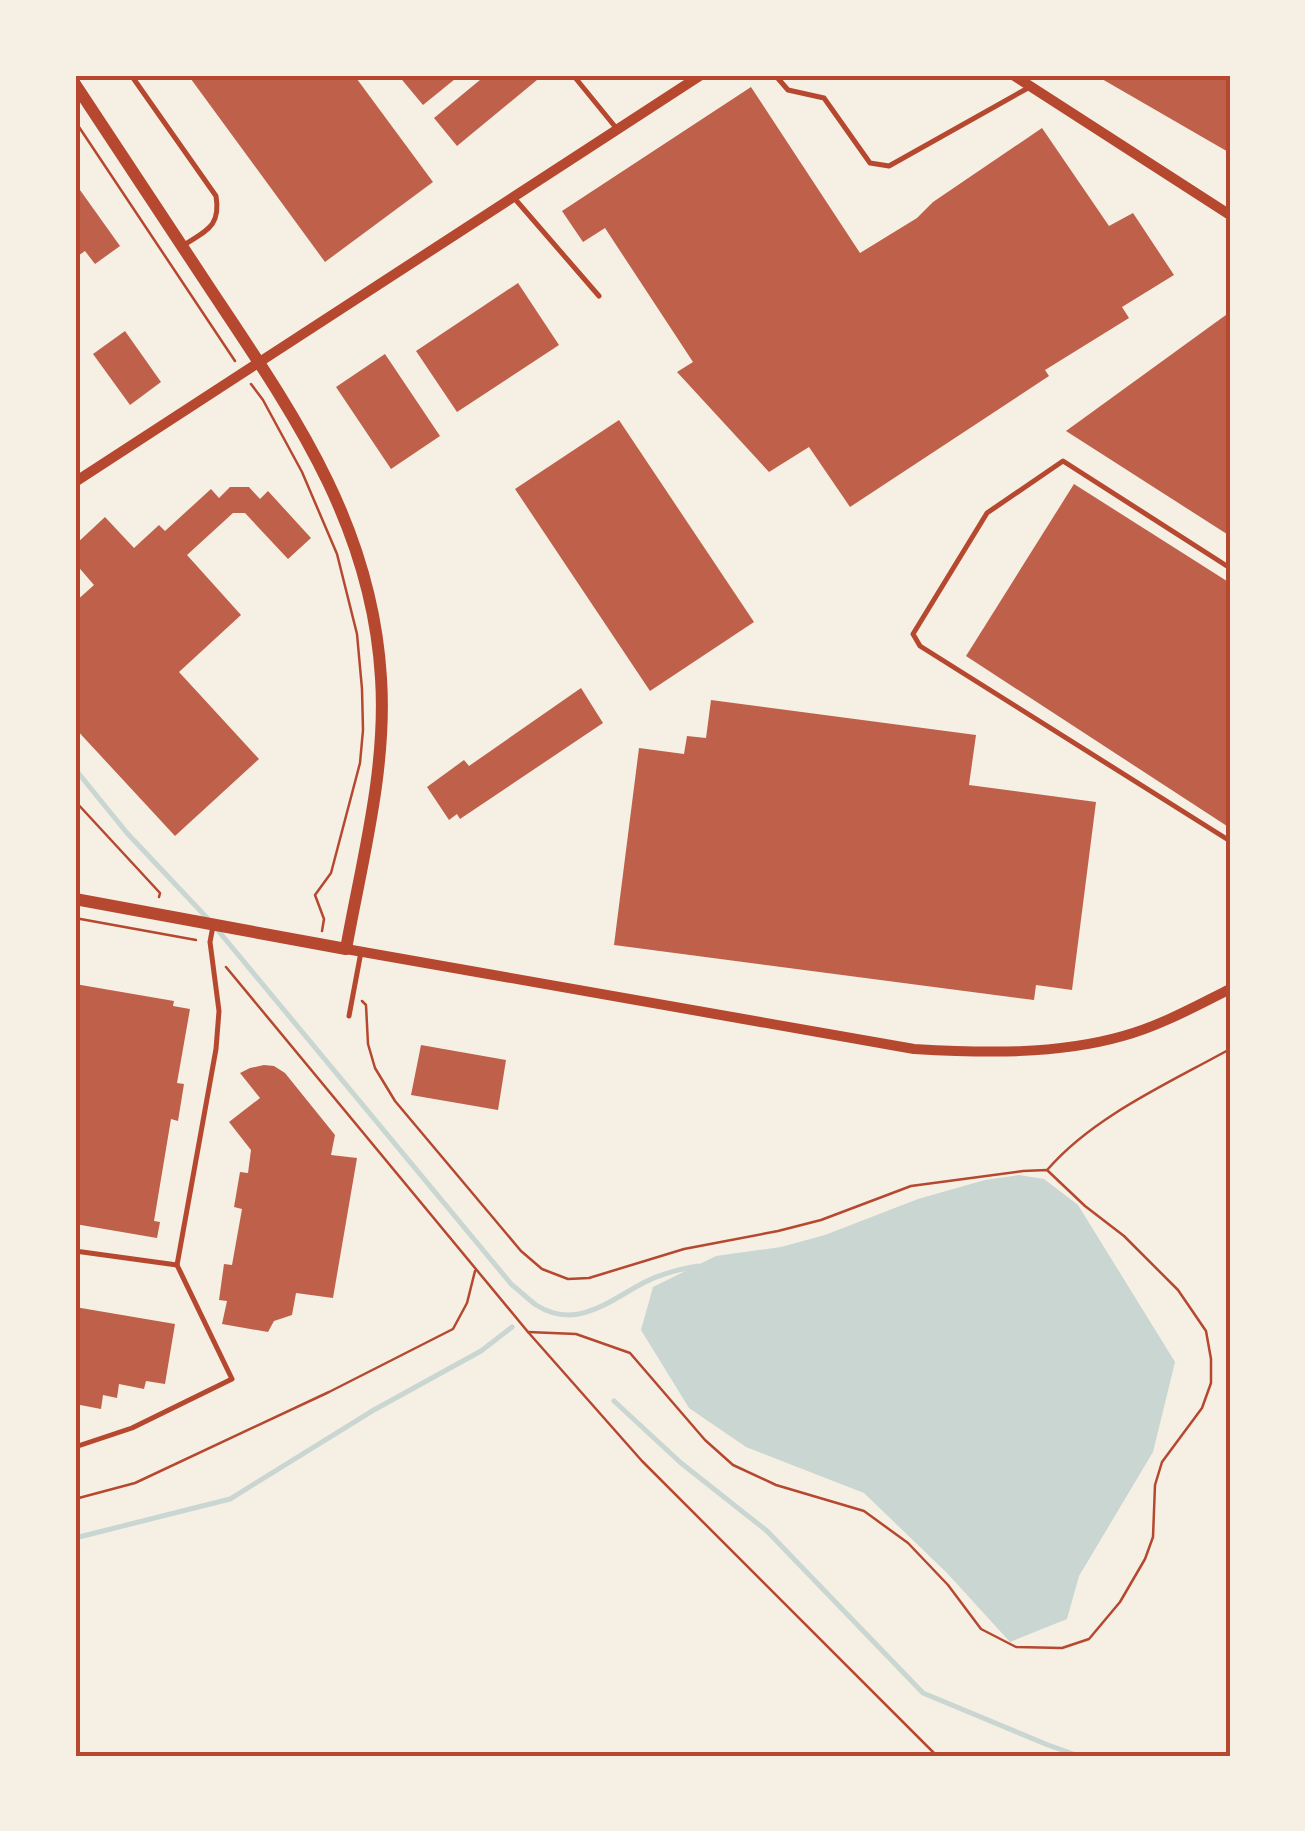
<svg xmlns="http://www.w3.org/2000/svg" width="1305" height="1831" font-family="Roboto,sans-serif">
	<rect width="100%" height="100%" fill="#f6efe4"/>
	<path fill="#c9d6d2" d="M1019 1175 1044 1179 1078 1205 1175 1362 1153 1452 1079 1576 1067 1619 1010 1642 947 1573 864 1493 746 1447 689 1408 641 1330 653 1287 716 1256 781 1247 825 1235 918 1199 985 1180Z"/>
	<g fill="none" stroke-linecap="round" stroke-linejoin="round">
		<g stroke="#c9d6d2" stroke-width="5">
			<path d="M75 769 127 833 209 920"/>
			<path d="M216 928 512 1285C520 1291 528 1299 536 1305 577 1331 610 1300 645 1282 661 1274 680 1269 698 1266"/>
			<path d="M614 1401 681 1463 767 1531 923 1693 1048 1745 1079 1756"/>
			<path d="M75 1538 230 1499 372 1411 481 1351 512 1327"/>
		</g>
	</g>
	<g fill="#bf614a">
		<path d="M188 75H354L433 182 325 262Z"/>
		<path d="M398 75H460L423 105Z"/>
		<path d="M486 75H543L457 146 434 118Z"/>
		<path d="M1095 75H1230V153Z"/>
		<path d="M751 87 860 253 917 218 933 202 1042 128 1109 226 1133 213 1174 275 1122 307 1129 318 1045 370 1049 376 850 507 809 447 769 472 677 372 693 362 605 228 583 242 562 211Z"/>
		<path d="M75 183 120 246 95 264 85 251 75 258Z"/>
		<path d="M518 283 559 345 457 412 416 351Z"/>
		<path d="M1230 312V536L1066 431Z"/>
		<path d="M125 331 161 382 130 405 93 354Z"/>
		<path d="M385 354 440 436 391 469 336 387Z"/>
		<path d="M619 420 754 622 650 691 515 489Z"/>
		<path d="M1074 484 1230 583V828L966 656Z"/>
		<path d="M230 487H249L260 499 268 491 311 538 288 559 245 513H233L187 555 241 615 179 672 259 759 175 836 75 728V602L94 585 75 563V545L105 517 134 548 159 525 165 531 211 489 219 498Z"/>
		<path d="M581 688 603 723 460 819 457 814 449 820 427 787 464 760 469 766Z"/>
		<path d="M711 700 976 735 969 785 1096 802 1072 990 1036 985 1034 1000 614 945 639 748 684 754 687 736 706 738Z"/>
		<path d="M75 984 174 1001 173 1006 190 1009 177 1083 184 1084 178 1121 171 1119 154 1221 160 1222 157 1238 75 1224Z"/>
		<path d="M421 1045 506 1060 498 1110 411 1095Z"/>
		<path d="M264 1065 274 1066 285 1073 335 1135 331 1155 357 1158 333 1298 296 1293 292 1315 274 1321 268 1332 222 1324 227 1301 219 1300 224 1264 232 1265 242 1209 234 1207 240 1172 248 1173 251 1150 229 1122 260 1098 240 1073 250 1068Z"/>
		<path d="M75 1307 175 1324 165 1384 146 1381 144 1389 119 1384 117 1398 103 1395 101 1409 75 1404Z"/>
	</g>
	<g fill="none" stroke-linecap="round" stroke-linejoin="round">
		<g stroke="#b5482f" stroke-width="2.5">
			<path d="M75 121 235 361"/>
			<path d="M251 384 263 400 302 472 337 554 357 634 362 689 363 730 360 763 331 873 315 895 324 919 322 931"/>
			<path d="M75 801 160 893 159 897"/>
			<path d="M75 918 196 940"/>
			<path d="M226 967 528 1332 642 1461 937 1756"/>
			<path d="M362 1001 366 1005 368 1044 375 1068 395 1101 521 1251 542 1269 568 1279 589 1278 684 1249 778 1231 821 1220 911 1186 1023 1171 1047 1170 1085 1206 1124 1236 1178 1290 1206 1331 1211 1359V1383L1202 1408 1162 1462 1155 1485 1153 1537 1145 1559 1120 1602 1089 1639 1062 1648 1016 1647 981 1629 948 1585 908 1543 864 1511 776 1485 733 1465 705 1440 630 1353 576 1334 528 1332"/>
			<path d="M1048 1169C1094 1116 1169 1083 1230 1049"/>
			<path d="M75 1499 135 1483 329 1392 453 1329 467 1303 475 1271"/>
		</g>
		<g stroke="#b5482f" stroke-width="5">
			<path d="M131 75 216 196C221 226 207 230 184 245"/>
			<path d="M573 75 617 129"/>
			<path d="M775 75 788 90 824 98 870 163 889 166 1028 88"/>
			<path d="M515 199 599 296"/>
			<path d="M1230 568 1063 461 987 513 913 634 920 646 1230 841"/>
			<path d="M349 1016 361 952"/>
			<path d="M75 1251 177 1265"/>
			<path d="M75 1447 132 1428 232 1379 177 1265 216 1049 219 1011 210 942 213 926"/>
		</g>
		<g stroke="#b5482f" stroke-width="10">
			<path d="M1013 75 1230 215"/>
			<path d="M75 482 701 75"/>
			<path d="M346 949 914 1049C983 1053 1056 1055 1123 1036 1160 1026 1196 1006 1230 989"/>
		</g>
		<path stroke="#b5482f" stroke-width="12" d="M75 84C121 154 167 224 213 293 295 416 372 526 381 678 387 769 362 860 346 949L75 899"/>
	</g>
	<rect width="1305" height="1831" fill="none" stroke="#f6efe4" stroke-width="155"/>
	<rect x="78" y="78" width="1150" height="1676" fill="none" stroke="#b5482f" stroke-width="4"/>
</svg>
